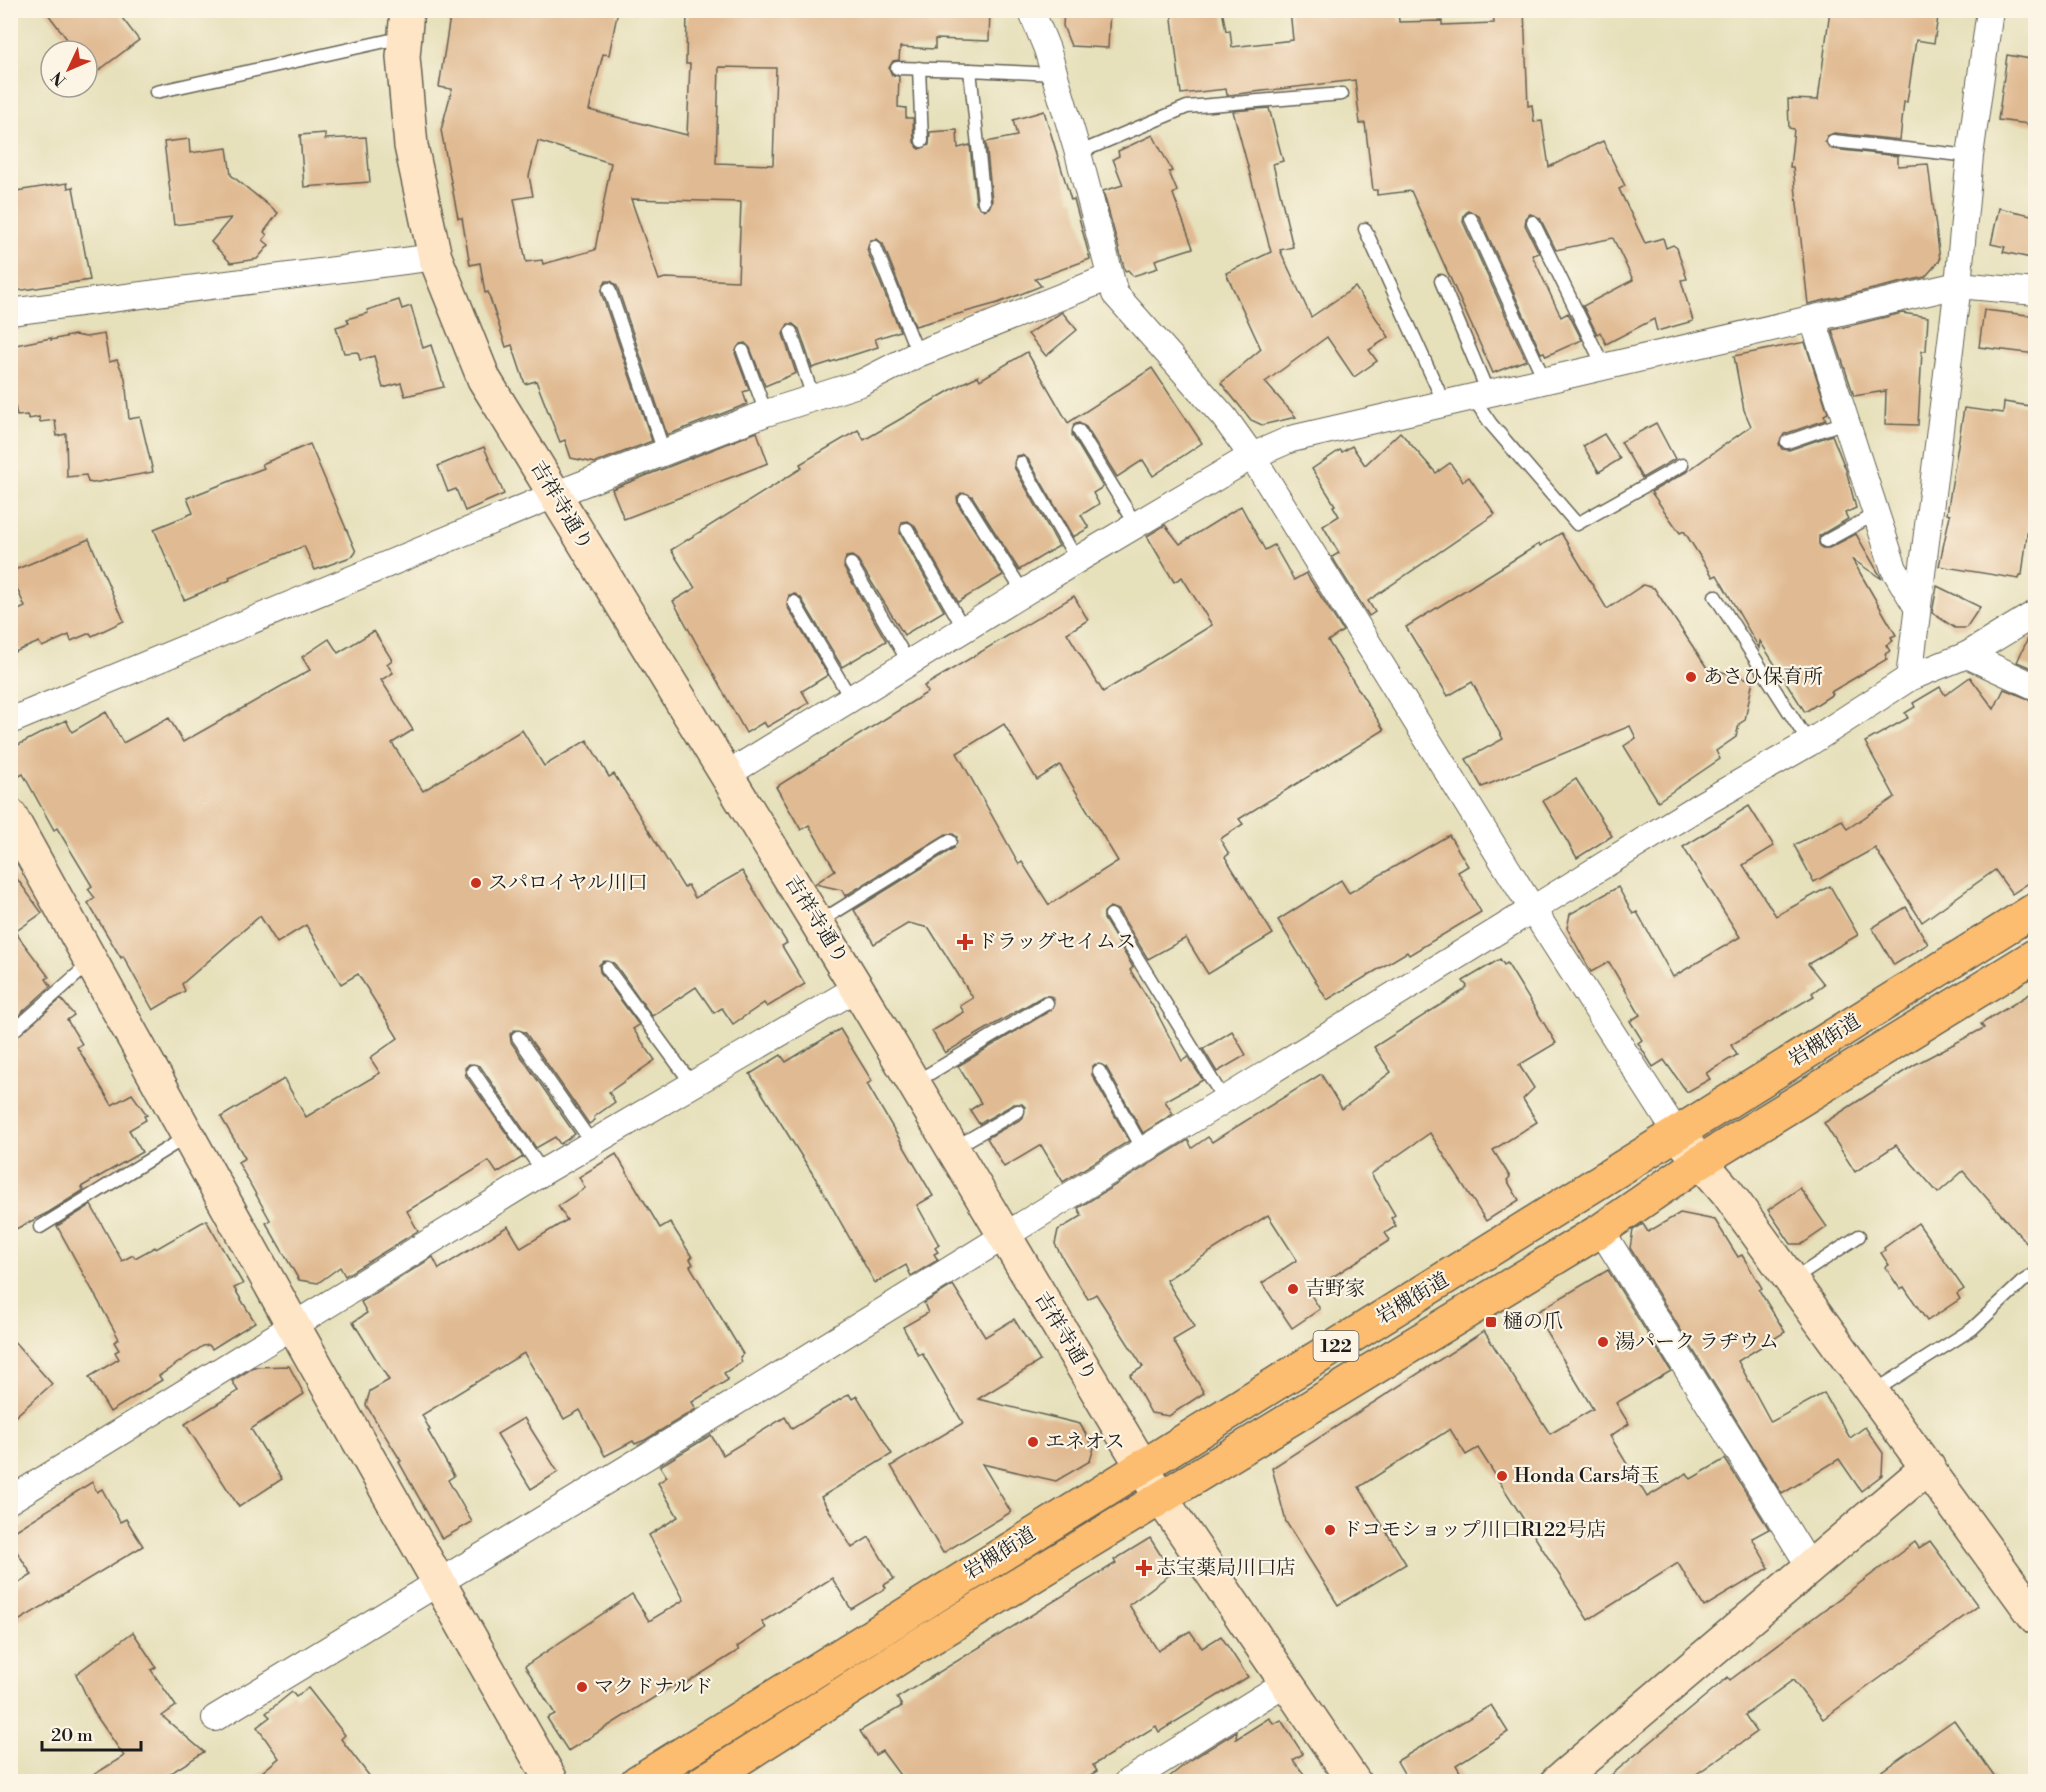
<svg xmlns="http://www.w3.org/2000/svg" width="2046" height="1792" font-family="'Libre Bodoni','Noto Serif JP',serif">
	<rect width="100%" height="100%" fill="#fcf5e5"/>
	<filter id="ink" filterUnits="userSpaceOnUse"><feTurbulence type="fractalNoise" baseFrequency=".0167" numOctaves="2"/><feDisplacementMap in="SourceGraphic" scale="12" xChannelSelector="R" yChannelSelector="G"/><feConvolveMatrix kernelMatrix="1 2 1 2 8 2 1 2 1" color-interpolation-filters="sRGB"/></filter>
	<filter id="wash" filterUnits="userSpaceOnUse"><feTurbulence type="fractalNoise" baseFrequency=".008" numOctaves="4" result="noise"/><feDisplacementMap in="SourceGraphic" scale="24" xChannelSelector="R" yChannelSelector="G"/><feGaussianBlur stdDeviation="1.35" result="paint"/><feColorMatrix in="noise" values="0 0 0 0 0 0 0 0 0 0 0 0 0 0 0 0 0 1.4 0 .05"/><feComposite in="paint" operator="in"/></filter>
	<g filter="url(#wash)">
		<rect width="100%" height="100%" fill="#e6e0bb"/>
		<g id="blocks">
			<g fill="#e0ba92" fill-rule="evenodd">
				<path d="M45 10H116L139 40 94 74 87 65V51H76Z"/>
				<path d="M451 10H618L609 55 603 54 589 110 687 135 690 64H686L687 10H990L989 41 935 39V49L900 47 899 60 893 61 889 68 892 75 899 76 898 107 906 108V118H913L914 142 919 149 929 145 930 132 957 130 958 148 970 145 976 203 984 210 989 208 992 201 986 142 1017 136 1013 120 1044 111 1071 200 1074 199 1090 259 1035 279 1041 286 998 303 915 326 883 244 877 239 871 240 867 250 900 331 875 339 878 347 812 368 799 329 793 324H788L783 334 796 373 765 386 750 348 745 343 740 344 735 353 749 390 743 392 747 404 667 435 617 286 611 281H606L601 292 652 441 595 463 571 458 565 440 560 442 536 381 525 384 512 345 506 347 488 292 485 293 480 263 470 265 462 218H458L441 130 452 89 439 87ZM719 67 776 68 773 165 716 163ZM538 141 611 163 595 250 543 264 542 260 526 262 514 199 533 196 529 176ZM631 199 741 202 738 281 665 278 659 280Z"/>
				<path d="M1064 10H1110L1108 48 1071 46 1063 26Z"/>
				<path d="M1171 10H1222L1226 31 1230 30 1232 47 1293 40 1290 10H1319L1320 15 1398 10 1399 22 1442 21V25L1494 23 1493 10H1524L1528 106 1532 105 1534 122 1542 121 1549 167 1603 141 1625 186 1619 189 1645 243 1663 238 1666 248 1673 245 1677 248 1687 279 1681 280 1693 321 1657 331 1654 319 1606 344 1600 332 1597 334 1583 306 1633 280 1613 238 1556 250 1540 218 1530 214 1526 218 1525 225 1539 253 1532 255 1561 317 1568 313 1582 340 1546 356 1544 352 1541 353 1479 216 1468 211 1464 215 1463 222 1526 360 1493 373 1411 191 1377 195V190H1373L1365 123 1360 124 1355 80 1229 95H1227L1226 89 1181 94Z"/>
				<path d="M1830 10H1939L1934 43 1916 40 1907 102H1904L1900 140 1834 133 1827 136 1825 141 1832 149 1898 156V166L1928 164 1940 260 1925 277 1808 304 1793 167H1790L1794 129 1789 128 1788 99 1818 100Z"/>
				<path d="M2007 55 2036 60V125L1998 120Z"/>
				<path d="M1269 108 1283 161 1273 164 1293 247 1280 250 1311 317 1355 287 1389 337 1369 350 1377 361 1354 377 1327 337 1265 382 1296 417 1262 425 1251 420 1221 383 1261 349 1226 273 1271 252 1233 111Z"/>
				<path d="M325 133V139L366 137 370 182 304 187 300 135Z"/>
				<path d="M1153 135 1172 171 1169 172 1177 191 1173 194 1193 248 1155 260 1158 268 1133 276 1128 270 1125 271 1103 191 1123 185 1113 159 1119 156 1118 151Z"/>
				<path d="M189 139 190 153 227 148 231 175 278 213 264 232 267 235 263 240 269 245 257 259 231 263 211 242 231 218 174 225 164 142Z"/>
				<path d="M67 183 68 188 73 187 90 280 10 292V192Z"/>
				<path d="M1999 208 2036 216V238L2031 258 2003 252 2005 247 1991 244Z"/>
				<path d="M399 300 402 309 411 306 423 348 431 345 444 387 405 396 401 383 383 388 374 356 360 360 358 352 344 353 336 327 349 323 347 319 368 313 367 310Z"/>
				<path d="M1984 310 2036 316V354L1979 347Z"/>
				<path d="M1062 312 1077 330 1046 356 1028 334Z"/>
				<path d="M1902 313 1928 317 1926 351H1922L1918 425 1885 424 1886 391 1854 396 1832 330Z"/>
				<path d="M104 334 109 362 117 360 125 378 129 419 140 417 153 472 93 483 88 482 86 475 67 477 66 434 57 436 55 420 40 422 39 417 29 419 27 415 17 416 15 406H10V346L51 338V340L74 335 86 337Z"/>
				<path d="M1805 342 1828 413 1824 415 1826 420 1784 434 1779 444 1782 449 1789 450 1832 435 1846 470 1856 508 1845 513 1848 519 1819 536V544L1822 548H1829L1856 534 1882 579 1852 559 1896 635 1891 637 1893 641 1886 645 1890 651 1885 654 1887 659 1831 692 1833 694 1805 712 1760 641 1759 648 1717 575 1713 577 1684 531 1680 533 1651 492 1686 472 1751 426 1744 410 1734 356Z"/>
				<path d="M1027 352 1068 423 1152 368 1202 443 1153 476 1143 460 1117 477 1086 427 1079 423 1074 424 1072 435 1103 487 1093 493 1099 504 1081 515 1089 528 1073 537 1028 459 1022 455 1016 456 1014 467 1059 546 1019 570 972 496 961 493 957 497 958 504 1003 575 958 602 914 525 908 521 902 522 900 533 944 611 904 635 858 560 852 556 846 557 844 568 886 641 842 667 801 598 795 594 789 595 787 606 828 675 802 691 809 703 767 727 764 722 746 733 673 601 695 588 671 550 802 468 800 464 858 430 864 440 963 383 978 376 980 380Z"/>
				<path d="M2004 402 2036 407V462L2022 575H2020L2019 579 1939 566 1950 515 1947 514 1964 408 2003 413Z"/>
				<path d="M1656 423 1675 459 1642 478 1621 442Z"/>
				<path d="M757 432 768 463 624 519 612 489Z"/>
				<path d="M1400 432 1436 473 1450 463 1463 481 1469 477 1495 514 1368 601 1375 612 1369 616 1332 557 1339 553 1323 526 1339 516 1333 506 1335 505 1312 469 1340 450 1342 452 1352 446 1365 465Z"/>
				<path d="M1604 434 1620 459 1599 472 1583 446Z"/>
				<path d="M310 444 356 552 353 556 315 570 304 546 229 577 230 580 184 600 154 529 193 513 187 498 264 468 262 464Z"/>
				<path d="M484 447 504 494 465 511 456 489 448 492 438 466Z"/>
				<path d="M1241 506 1265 550 1274 545 1294 580 1306 573 1343 631 1328 641 1384 730 1239 819 1243 824 1220 839 1229 854 1225 857 1273 934 1208 974 1186 938 1148 959 1118 910 1110 907 1104 912V919L1133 967 1130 970 1157 1013 1182 1061 1188 1057 1203 1080 1165 1101 1173 1114 1143 1133 1106 1067 1095 1064 1092 1067V1075L1129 1141 1063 1182 1041 1145 1004 1167 987 1138 1023 1118 1025 1107 1022 1104H1014L979 1124 970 1110 981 1103 958 1066 1051 1010 1054 999 1050 996H1043L945 1053 932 1031 964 1012 960 1006 973 998 929 928 909 923 874 944 854 910 954 848 957 837 953 834H946L845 896 842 890 815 884 835 870 809 825 801 830 776 787 928 692 924 686 1074 596 1088 620 1067 633 1103 692 1212 625 1182 577 1174 582 1147 536 1165 525 1180 544ZM1004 724 1037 780 1060 765 1118 861 1049 905 1022 862 1019 864 957 753Z"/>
				<path d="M1561 533 1607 609 1643 585 1654 588 1707 668 1753 680 1745 720 1739 724 1736 737 1716 751 1720 759 1658 801 1624 746 1636 738 1630 726 1482 787 1466 759 1503 739 1472 682 1448 696 1406 627 1539 544 1540 546Z"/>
				<path d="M89 539 124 621 92 636 90 633 71 641 69 635 42 647 39 642 10 654V614L25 607 10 572Z"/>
				<path d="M1937 586 1980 607 1966 628H1955L1932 613Z"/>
				<path d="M374 631 392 660 387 664 393 673 381 680 413 730 392 743 423 791 522 730 544 766 587 740 609 777 614 774 684 888 688 885 695 898 742 871 787 943 782 946 805 984 767 1007 764 1003 733 1024 722 1008 714 1013 696 987 652 1016 614 963 603 961 599 965 600 972 639 1025 633 1029 655 1060 609 1092 615 1102 594 1117 595 1120 589 1124 525 1032 514 1030 510 1034 511 1042 575 1134 560 1144 555 1137 536 1148 480 1066 469 1064 465 1068 466 1076 523 1157 497 1173 489 1161 407 1211 418 1231 345 1276 340 1267 318 1283 299 1280 266 1223 270 1220 238 1162 245 1158 221 1117 284 1079 306 1117 380 1073 370 1058 398 1038 358 974 341 984 306 925 277 943 260 916 182 984 185 991 153 1010 123 956 121 958 88 903 95 898 88 889 92 886 57 828 54 830 23 774 10 781V754L16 746 66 720 72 732 106 712 123 743 169 718 183 742 310 670 302 657 329 639 338 653Z"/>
				<path d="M2036 631V670L2017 662 2030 634Z"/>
				<path d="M1970 677 1994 709 2004 689 2036 702V878L2012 894 1995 870 1922 922 1875 848 1814 882 1794 845 1842 820 1847 829 1895 797 1865 742 1908 718 1905 713 1915 707 1913 703 1940 687 1945 695Z"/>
				<path d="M1576 779 1612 836 1577 858 1543 801Z"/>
				<path d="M1749 806 1774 846 1743 865 1776 916 1830 886 1858 935 1808 964 1824 984 1812 993 1814 996 1731 1045 1737 1055 1706 1073 1710 1079 1687 1092 1664 1060 1653 1067 1638 1043 1642 1040 1630 1021 1640 1015 1609 962 1591 972 1567 928 1570 914 1618 887 1633 914 1637 912 1673 977 1740 937 1683 847Z"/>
				<path d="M1449 835 1468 866 1458 872 1481 912 1409 955 1407 952 1327 1000 1278 920 1341 880 1349 893Z"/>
				<path d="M10 869 42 913 15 932 49 977 46 979 51 986 10 1023Z"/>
				<path d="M1906 907 1928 944 1894 965 1872 928Z"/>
				<path d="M1500 959 1504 965 1507 963 1556 1043 1519 1065 1534 1088 1523 1099 1537 1122 1493 1150 1510 1177 1507 1180 1519 1200 1486 1221 1430 1133 1371 1174 1395 1215 1391 1218 1396 1226 1385 1233 1390 1240 1309 1292 1320 1309 1292 1328 1262 1283 1297 1260 1268 1215 1166 1280 1195 1327 1173 1340 1204 1393 1169 1416 1151 1413 1130 1375 1143 1367 1096 1294 1088 1299 1065 1262 1055 1244 1058 1230 1082 1216 1078 1208 1188 1140 1192 1148 1208 1137 1212 1142 1321 1074 1342 1109 1391 1072 1374 1047 1464 990 1467 986 1463 981Z"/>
				<path d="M2036 990V1254L1963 1171 1938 1193 1896 1145 1855 1172 1824 1123 1914 1065 1984 1028 1981 1024Z"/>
				<path d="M61 999 74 1015 67 1020 82 1044 77 1047 112 1105 132 1094 147 1115 144 1116 146 1120 129 1130 142 1152 81 1187 84 1190 49 1212 10 1232V1042Z"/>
				<path d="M840 1029 872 1081 867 1084 933 1196 917 1205 939 1245 935 1248 938 1252 934 1254 938 1260 911 1276 906 1265 875 1283 819 1184 750 1074 781 1055 786 1062Z"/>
				<path d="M1232 1031 1246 1055 1217 1072 1203 1049Z"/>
				<path d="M616 1154 660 1228 670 1222 692 1257 690 1259 693 1264 690 1266 743 1354 740 1357 742 1362 724 1373 728 1380 692 1402 696 1409 645 1440 635 1444 633 1441 605 1456 580 1410 564 1419 524 1353 422 1415 430 1430 428 1431 454 1476 448 1480 472 1522 442 1539 399 1462 401 1461 366 1405 370 1391 389 1380 353 1322 367 1313 361 1302 433 1257 439 1269 508 1226 521 1248 567 1220 558 1206 585 1188 579 1177Z"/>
				<path d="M1800 1188 1827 1227 1802 1244H1791L1768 1210Z"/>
				<path d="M91 1205 122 1261 133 1255 135 1258 155 1247 156 1249 206 1220 243 1284 234 1288 255 1322 212 1349 209 1345 203 1346 159 1376 162 1380 110 1412 89 1377 119 1359 115 1352 119 1350 114 1342 119 1339 57 1226Z"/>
				<path d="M1680 1213 1715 1220 1738 1257 1742 1255 1762 1288 1759 1290 1785 1332 1738 1361 1771 1422 1824 1393 1850 1438 1865 1427 1883 1453 1882 1475 1861 1491 1839 1459 1782 1494 1630 1248 1633 1230 1643 1224 1648 1232Z"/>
				<path d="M1918 1223 1964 1289 1957 1294 1960 1299 1927 1321 1904 1287 1900 1289 1885 1267 1889 1265 1881 1253 1885 1250 1884 1248Z"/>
				<path d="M1608 1270 1671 1371 1616 1403 1629 1424 1610 1436 1647 1497 1687 1473 1691 1479 1725 1459 1769 1529 1752 1538 1769 1568 1704 1607 1678 1563 1588 1620 1478 1448 1466 1455 1450 1429 1359 1487 1406 1564 1338 1605 1286 1522 1272 1468 1484 1331 1550 1434 1593 1409 1535 1313Z"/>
				<path d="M953 1285 985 1337 1014 1319 1040 1361 978 1399 1080 1424 1094 1448 1090 1461 1056 1481 982 1464 1011 1512 943 1553 891 1466 963 1423 922 1353 918 1355 903 1327 928 1313 924 1303Z"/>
				<path d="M10 1337 52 1384 10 1421Z"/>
				<path d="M289 1366 304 1394 251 1429 282 1479 239 1507 185 1424 238 1391 232 1381 254 1367Z"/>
				<path d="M849 1394 852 1399 857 1396 892 1454 821 1497 852 1548 869 1537 894 1579 884 1585 886 1588 851 1609 832 1578 762 1622 766 1628 737 1647 739 1650 677 1689 674 1685 568 1751 547 1718 555 1714 525 1666 632 1594 649 1621 684 1600 649 1535 678 1517 658 1483 667 1477 660 1466 711 1435 723 1455 785 1417 792 1429Z"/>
				<path d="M524 1418 558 1472 531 1489 497 1434Z"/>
				<path d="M92 1482 97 1492 102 1489 120 1522 126 1519 143 1546 10 1626V1588L32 1575 10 1541V1534Z"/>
				<path d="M1150 1538 1172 1573 1129 1605 1158 1651 1190 1631 1202 1648 1221 1636 1248 1677 1159 1732 1156 1726 1093 1765 1097 1771 1080 1782H905L882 1751 875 1755 860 1731 902 1706 897 1698 1116 1563 1114 1560Z"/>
				<path d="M1930 1541 1978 1606 1905 1660 1823 1719 1793 1680 1745 1715 1757 1732 1685 1782H1603L1728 1677 1730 1680 1915 1542 1919 1548Z"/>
				<path d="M133 1632 156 1667 151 1670 176 1706 162 1716 204 1752 157 1782H82L124 1756 95 1714 76 1674Z"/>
				<path d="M308 1688 345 1735 341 1739 374 1782H250L279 1758 257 1727 270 1717 266 1713 292 1692 296 1697Z"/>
				<path d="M1491 1705 1508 1732 1456 1765 1466 1782H1409L1397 1761Z"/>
				<path d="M1269 1718 1274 1724 1281 1720 1303 1754 1293 1760 1310 1782H1163L1189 1761 1237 1731 1236 1739Z"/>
				<path d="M1954 1720 1998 1782H1866Z"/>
			</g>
		</g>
	</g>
	<g filter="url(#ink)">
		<use href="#blocks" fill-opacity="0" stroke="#636154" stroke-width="1.5"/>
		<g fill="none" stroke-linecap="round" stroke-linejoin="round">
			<defs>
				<g id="lane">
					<path d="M897 68 970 70"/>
					<path d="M919 68 922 141"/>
					<path d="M156 92 404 37"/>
					<path d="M1833 141 1970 156"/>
					<path d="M1078 153 1187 107 1342 94"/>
					<path d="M984 202 970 70 1054 74"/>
					<path d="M1471 219 1545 381"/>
					<path d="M1533 222 1604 367"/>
					<path d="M1365 229 1445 405"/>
					<path d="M875 247 918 354"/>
					<path d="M1441 281 1489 395"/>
					<path d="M609 289 664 452"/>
					<path d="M791 332 813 397"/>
					<path d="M743 351 766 413"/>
					<path d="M1473 398 1491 424 1577 524 1682 465"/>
					<path d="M1079 431 1136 525"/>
					<path d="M1787 442 1845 422"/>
					<path d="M1021 463 1077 560"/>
					<path d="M965 500 1023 592"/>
					<path d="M907 529 964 629"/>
					<path d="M1826 541 1877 513"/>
					<path d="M851 564 909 663"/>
					<path d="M1715 596 1809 743"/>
					<path d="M794 602 851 699"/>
					<path d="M1111 915 1225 1101"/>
					<path d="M819 922 950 841"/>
					<path d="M607 968 692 1084"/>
					<path d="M10 1034 90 963"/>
					<path d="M518 1037 592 1143"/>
					<path d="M473 1071 543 1172"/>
					<path d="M1099 1071 1144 1151"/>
					<path d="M914 1083 1047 1003"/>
					<path d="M954 1148 1018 1111"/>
					<path d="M40 1227 186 1137"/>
					<path d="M1793 1280 1859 1236"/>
					<path d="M1873 1392 1972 1329 2022 1282 2036 1273"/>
				</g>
				<g id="street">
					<path d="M1031 10 1047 49 1078 153 1115 294 1224 417 1252 456 1533 910 1677 1134"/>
					<path d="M10 312 435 257"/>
					<path d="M1813 320 1894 569 1917 607"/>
					<path d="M1967 655 2036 687"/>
					<path d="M1909 678 1958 285 1970 156 1990 10"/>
					<path d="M10 721 554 495 766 413 861 383 918 354 1110 277"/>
					<path d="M726 775 1077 560 1252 456 1291 439 1958 285 2036 292"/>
					<path d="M1601 1230 1810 1567"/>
					<path d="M10 1500 543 1172 857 988"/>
					<path d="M215 1718 728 1407 1701 805 1809 743 1909 678 1967 655 2036 613"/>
					<path d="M1127 1782 1287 1682"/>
				</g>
				<g id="secondary">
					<path d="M407 10 403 57 411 146 435 257 484 379 857 988 1161 1498 1354 1782"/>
					<path d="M10 815 293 1325 552 1782"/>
					<path d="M1677 1134 1727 1192 2036 1618"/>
					<path d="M1557 1782 1928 1467"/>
				</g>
				<g id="highway">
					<path d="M637 1782C1102 1490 1570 1201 2036 909"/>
					<path d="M703 1782 916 1647 1601 1230 1701 1161 2036 955"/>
				</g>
			</defs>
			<use href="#lane" stroke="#636154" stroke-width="15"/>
			<use href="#street" stroke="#636154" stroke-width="28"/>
			<use href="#secondary" stroke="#636154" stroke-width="36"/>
			<use href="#highway" stroke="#636154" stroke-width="36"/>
			<use href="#lane" stroke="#fff" stroke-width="12"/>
			<use href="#street" stroke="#fff" stroke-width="26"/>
			<use href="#secondary" stroke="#fee5c5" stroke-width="33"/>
			<use href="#highway" stroke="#fcbd6f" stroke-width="33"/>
		</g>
	</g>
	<g fill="#c8321e" stroke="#fcf5e5" stroke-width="2">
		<circle cx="1691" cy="677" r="6"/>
		<circle cx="476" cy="883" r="6"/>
		<path d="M962 933h6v6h6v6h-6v6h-6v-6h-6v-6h6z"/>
		<circle cx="1293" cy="1289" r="6"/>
		<rect x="1485" y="1316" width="12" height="12" rx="3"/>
		<circle cx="1603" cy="1342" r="6"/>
		<circle cx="1033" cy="1442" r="6"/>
		<circle cx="1502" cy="1476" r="6"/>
		<circle cx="1330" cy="1530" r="6"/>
		<path d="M1141 1559h6v6h6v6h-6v6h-6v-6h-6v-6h6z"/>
		<circle cx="582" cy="1687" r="6"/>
	</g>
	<g text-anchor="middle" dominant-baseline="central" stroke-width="4.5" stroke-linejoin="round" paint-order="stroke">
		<rect fill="#fcf5e5" stroke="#5f5d58" stroke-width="1.5" x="1313.5" y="1331" width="45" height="30" rx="4.5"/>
		<g font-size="18" font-weight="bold" fill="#1c1c1c">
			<text x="1336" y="1346">122</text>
		</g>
		<g font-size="20" fill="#1c1c1c" stroke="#fcf5e5">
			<text transform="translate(561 506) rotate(59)">吉祥寺通り</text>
			<text transform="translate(816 920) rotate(58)">吉祥寺通り</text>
			<text transform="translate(1825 1041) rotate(-32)">岩槻街道</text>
			<text transform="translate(1413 1299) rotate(-31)">岩槻街道</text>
			<text transform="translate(1065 1337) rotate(59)">吉祥寺通り</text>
			<text transform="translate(1000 1554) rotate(-32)">岩槻街道</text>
		</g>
		<g font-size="20" fill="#1c1c1c" stroke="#fcf5e5" text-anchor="start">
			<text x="1703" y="677">あさひ保育所</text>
			<text x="488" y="883">スパロイヤル川口</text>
			<text x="977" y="942">ドラッグセイムス</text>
			<text x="1305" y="1289">吉野家</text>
			<text x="1503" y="1322">樋の爪</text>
			<text x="1615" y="1342">湯パーク ラヂウム</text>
			<text x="1045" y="1442">エネオス</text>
			<text x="1514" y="1476">Honda Cars埼玉</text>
			<text x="1342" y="1530">ドコモショップ川口R122号店</text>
			<text x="1156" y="1568">志宝薬局川口店</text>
			<text x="594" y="1687">マクドナルド</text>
		</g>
	</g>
	<rect width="2046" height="1792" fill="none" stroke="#fcf5e5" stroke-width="36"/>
	<g transform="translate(69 69) rotate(226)"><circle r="28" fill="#fcf5e5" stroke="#a29e95" stroke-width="1.5"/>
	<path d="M0-4.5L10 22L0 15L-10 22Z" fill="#c8321e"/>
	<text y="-9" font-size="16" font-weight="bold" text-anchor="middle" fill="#1c1c1c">N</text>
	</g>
	<path d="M42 1741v9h99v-9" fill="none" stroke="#1c1c1c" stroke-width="3"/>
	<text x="51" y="1741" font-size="18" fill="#1c1c1c" stroke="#fcf5e5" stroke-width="4.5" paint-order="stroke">20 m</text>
</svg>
